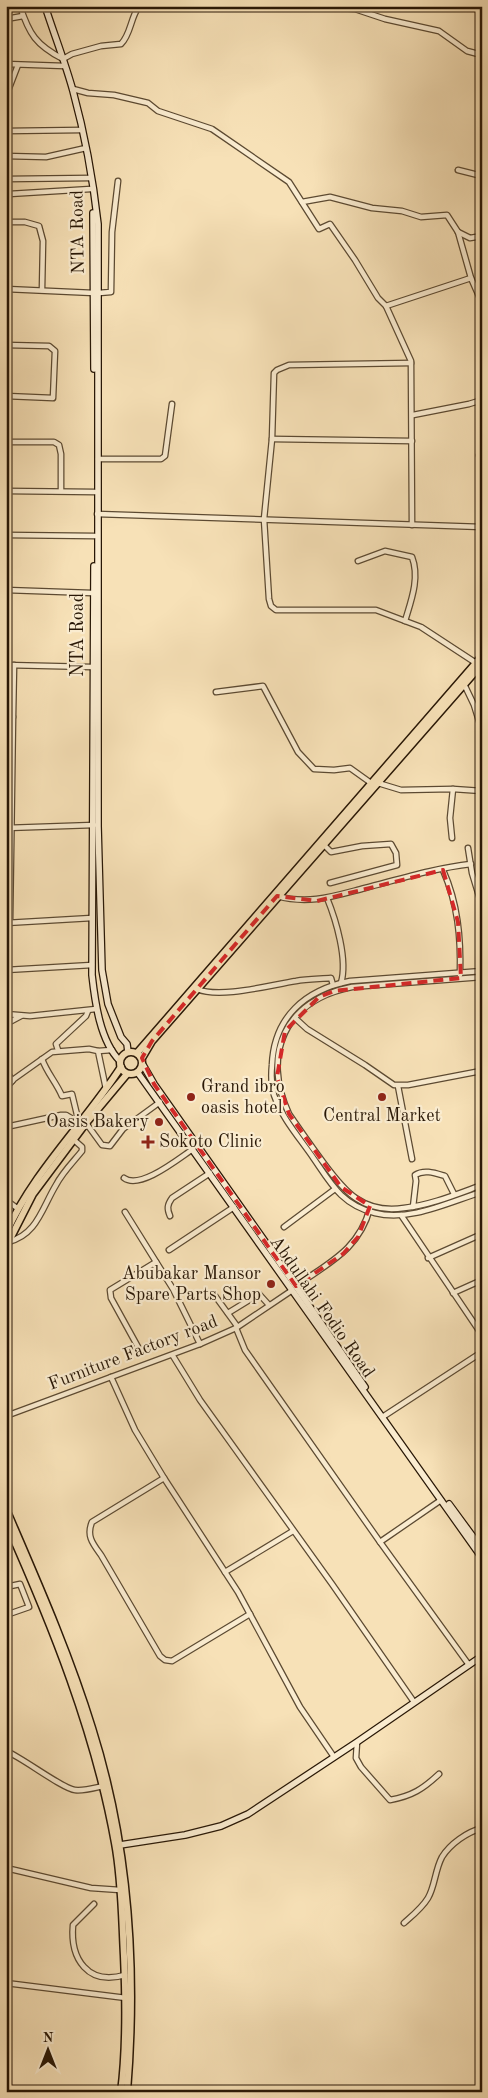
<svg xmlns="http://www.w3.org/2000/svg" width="488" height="2098" font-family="'Old Standard TT',serif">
	<rect width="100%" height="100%" fill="#f7e1b7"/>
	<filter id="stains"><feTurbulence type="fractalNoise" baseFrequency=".004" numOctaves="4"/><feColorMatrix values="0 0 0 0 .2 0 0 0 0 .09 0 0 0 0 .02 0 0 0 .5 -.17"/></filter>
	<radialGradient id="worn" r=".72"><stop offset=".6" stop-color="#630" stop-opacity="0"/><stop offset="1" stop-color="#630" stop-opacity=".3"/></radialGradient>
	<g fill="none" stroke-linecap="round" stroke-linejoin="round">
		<defs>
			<g id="street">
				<path d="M20 6C29 34 36 45 63 59L72 54 101 46 121 44C131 34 130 19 139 6"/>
				<path d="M311 6 355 9 385 19 439 31 467 51 482 55"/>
				<path d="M6 19 23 16"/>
				<path d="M6 64 65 66"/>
				<path d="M73 89 88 93 114 95 148 103 158 111 212 129 289 182 319 229 330 224 355 260 378 298 386 306 411 361 412 525"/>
				<path d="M6 96 18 65"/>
				<path d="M6 131 82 130"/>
				<path d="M6 156 46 157 86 148"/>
				<path d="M458 170 482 176"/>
				<path d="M6 178 8 205"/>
				<path d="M7 179 91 178"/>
				<path d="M9 194 91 189"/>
				<path d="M302 202 330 197 372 208 402 211 421 217 447 215 458 232 471 278 482 303"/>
				<path d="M6 222H25L39 226 43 241 42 290"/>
				<path d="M458 232 470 238 482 236"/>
				<path d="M6 289 94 293"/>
				<path d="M99 293 111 292 112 232 118 181"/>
				<path d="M386 306 471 278"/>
				<path d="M6 345 49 346 55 351 53 398 6 396"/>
				<path d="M411 363 289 365 277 370 274 373 272 439 264 519 269 599 271 606 276 610H376L421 627 476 663"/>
				<path d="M413 415 469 404 482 400"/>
				<path d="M272 439 412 441"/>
				<path d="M6 442H54L59 445 61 454V491"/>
				<path d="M482 452 479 455 482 470"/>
				<path d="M98 459H161L165 456 172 404"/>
				<path d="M6 491 95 492"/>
				<path d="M97 514 482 527"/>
				<path d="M6 535 95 536"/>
				<path d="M358 561 385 551 412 557C420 578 411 601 405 621"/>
				<path d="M6 590 92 593"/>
				<path d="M6 665 92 667"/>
				<path d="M464 684 474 705 482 731"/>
				<path d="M216 692 263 686 298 752 314 769 334 770 350 768 371 783"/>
				<path d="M6 717H13L10 922"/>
				<path d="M13 717 14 665"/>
				<path d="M378 783 401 790 453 789 482 791"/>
				<path d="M6 828 94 825"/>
				<path d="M452 838 450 818 453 789"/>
				<path d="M323 844 331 852 362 846 391 844 396 853 397 865 330 883"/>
				<path d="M468 848 472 873 482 906"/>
				<path d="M443 870C458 904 461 938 460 975"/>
				<path d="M277 896C309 905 334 896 365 888 400 879 435 868 471 864"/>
				<path d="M327 898C336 920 348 960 341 983"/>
				<path d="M6 923 92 918"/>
				<path d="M6 970 92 965"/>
				<path d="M482 971 350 981C305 990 274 1017 272 1065 271 1075 271 1085 274 1095 282 1118 298 1136 312 1156 330 1182 341 1205 375 1213 410 1222 449 1202 482 1192"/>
				<path d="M482 977 352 987C285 1000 261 1054 289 1114 300 1130 311 1146 323 1162 345 1192 363 1214 404 1208 431 1205 457 1194 482 1185"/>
				<path d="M197 989C220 999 270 985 296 981 307 979 319 979 331 978L333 985"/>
				<path d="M6 1014 30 1016 96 1009"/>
				<path d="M295 1018 307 1029 365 1065 394 1085H408L481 1071"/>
				<path d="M6 1024 21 1016"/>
				<path d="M58 1050 56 1044 86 1016 88 1011"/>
				<path d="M98 1051 112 1050"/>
				<path d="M42 1059C47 1073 56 1082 62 1096L72 1094 79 1123"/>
				<path d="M6 1069 12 1081"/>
				<path d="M398 1086 412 1159"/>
				<path d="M6 1088 14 1079 52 1052 89 1049 98 1051 106 1089"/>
				<path d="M86 1123 102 1145 110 1146 123 1129 160 1102"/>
				<path d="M6 1127 61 1115H66L79 1123"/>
				<path d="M124 1178C140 1190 178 1159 193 1149"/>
				<path d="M6 1200 17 1208"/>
				<path d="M413 1207 416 1181 415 1175C424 1169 435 1173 445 1176L454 1194"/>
				<path d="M125 1212 173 1289 200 1344"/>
				<path d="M401 1215 482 1335"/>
				<path d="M170 1216C167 1209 167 1205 172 1198L210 1173"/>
				<path d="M284 1227 335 1189"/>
				<path d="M8 1242C37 1235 42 1208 56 1185 62 1173 73 1162 82 1151V1147L74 1140"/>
				<path d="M169 1250 234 1207"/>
				<path d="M428 1258 482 1234"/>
				<path d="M296 1286C328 1263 359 1250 370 1208"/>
				<path d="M213 1293 237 1326"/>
				<path d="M453 1293 482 1280"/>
				<path d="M228 1313 259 1294 269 1305"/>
				<path d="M236 1328 245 1350 380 1542 469 1665"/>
				<path d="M138 1347 111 1298 110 1290 156 1262"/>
				<path d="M173 1356 200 1400 332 1584 414 1702"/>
				<path d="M111 1377 135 1430 164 1478 238 1592 300 1707 334 1757"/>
				<path d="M6 1416 200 1344 236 1328 291 1291"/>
				<path d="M384 1416 482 1352"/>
				<path d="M164 1478 92 1522C86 1536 93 1544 101 1555L160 1656 165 1660 172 1661 250 1614"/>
				<path d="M380 1542 441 1500"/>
				<path d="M225 1572 293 1531"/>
				<path d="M6 1587 20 1584 29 1607 6 1615"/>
				<path d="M357 1742 356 1758 361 1767 390 1800C412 1796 423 1789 439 1774"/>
				<path d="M6 1751C23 1758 63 1789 75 1790 84 1791 94 1788 103 1786"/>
				<path d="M6 1868 91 1888 120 1890"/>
				<path d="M94 1904 73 1925C70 1959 88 1986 125 1975"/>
				<path d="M404 1923C413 1915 422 1908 428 1898 435 1886 435 1870 442 1857 450 1844 467 1832 482 1828"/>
				<path d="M6 1983 126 1998"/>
			</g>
			<g id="secondary">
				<path d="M45 6C54 34 65 62 73 91 85 135 93 179 98 224V826L102 970 108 1004 121 1037 127 1044 128 1052"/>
				<path d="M93 213 94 369"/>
				<path d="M94 566 92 975C95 1002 100 1041 120 1061"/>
				<path d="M143 1065 154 1084 264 1240 365 1387"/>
				<path d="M138 1073 482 1558"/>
				<path d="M449 1504 482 1549"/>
				<path d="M120 1845 185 1835 221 1826 248 1814 357 1742 482 1656"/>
			</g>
			<g id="primary">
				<circle cx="131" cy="1063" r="11"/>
				<path d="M137 1053 482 656"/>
				<path d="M142 1058 152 1041 482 664"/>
				<path d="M6 1233C34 1171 84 1124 121 1067"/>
				<path d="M6 1247 33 1194 86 1123 127 1074"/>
				<path d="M6 1509C37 1581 69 1653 92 1728 129 1845 137 1969 127 2092"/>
				<path d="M6 1522C52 1625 95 1731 115 1843 122 1880 122 1919 124 1956 126 2001 127 2047 121 2092"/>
			</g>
		</defs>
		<use href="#street" stroke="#5c4a32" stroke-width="7"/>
		<use href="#secondary" stroke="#281706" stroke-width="8"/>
		<use href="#primary" stroke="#281706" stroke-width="9"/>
		<use href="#street" stroke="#faecd0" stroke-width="4.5"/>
		<use href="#secondary" stroke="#faecd0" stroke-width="5.5"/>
		<use href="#primary" stroke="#f7e1b7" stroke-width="6"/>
	</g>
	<path fill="none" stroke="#d62828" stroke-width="4" stroke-dasharray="10 6" stroke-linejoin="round" d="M443 870 458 922 461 978 334 991 319 997 285 1031 277 1077 289 1114 341 1187 370 1206 358 1237 343 1254 296 1286 154 1084 142 1058 152 1041 277 896 317 901Z"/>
	<g fill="#8f2418" stroke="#faecd0" stroke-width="2">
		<circle cx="191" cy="1097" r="5"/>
		<circle cx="382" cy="1097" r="5"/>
		<circle cx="159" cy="1122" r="5"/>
		<path d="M145.5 1134.5h5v5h5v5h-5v5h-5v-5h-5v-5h5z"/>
		<circle cx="271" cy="1284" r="5"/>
	</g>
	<g text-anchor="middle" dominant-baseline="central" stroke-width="4.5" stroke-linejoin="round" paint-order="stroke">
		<g font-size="18" fill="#281706" stroke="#faecd0">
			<text transform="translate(78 232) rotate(-91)">NTA Road</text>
			<text transform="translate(78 635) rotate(-90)">NTA Road</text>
			<text transform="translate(322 1307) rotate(55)">Abdullahi Fodio Road</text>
			<text transform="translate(133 1353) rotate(-21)">Furniture Factory road</text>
		</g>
		<g font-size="18" fill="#281706" stroke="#faecd0" text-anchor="start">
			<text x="201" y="1087">Grand ibro<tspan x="201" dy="21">oasis hotel</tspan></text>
			<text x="382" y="1116" text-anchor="middle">Central Market</text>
			<text x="149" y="1122" text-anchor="end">Oasis Bakery</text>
			<text x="159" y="1142">Sokoto Clinic</text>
			<text x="261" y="1274" text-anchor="end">Abubakar Mansor<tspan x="261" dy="21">Spare Parts Shop</tspan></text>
		</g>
	</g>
	<rect width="488" height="2098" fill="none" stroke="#f7e1b7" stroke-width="25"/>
	<rect x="8" y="8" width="473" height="2083" fill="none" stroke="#281706" stroke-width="2.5"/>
	<rect x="12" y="12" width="463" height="2073" fill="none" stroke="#281706"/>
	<g transform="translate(48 2050)" stroke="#faecd0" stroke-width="4" paint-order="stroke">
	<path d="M0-4L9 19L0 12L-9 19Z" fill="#281706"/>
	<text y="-8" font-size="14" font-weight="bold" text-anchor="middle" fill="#281706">N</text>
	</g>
	<rect width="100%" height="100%" filter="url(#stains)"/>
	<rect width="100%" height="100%" fill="url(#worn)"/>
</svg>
